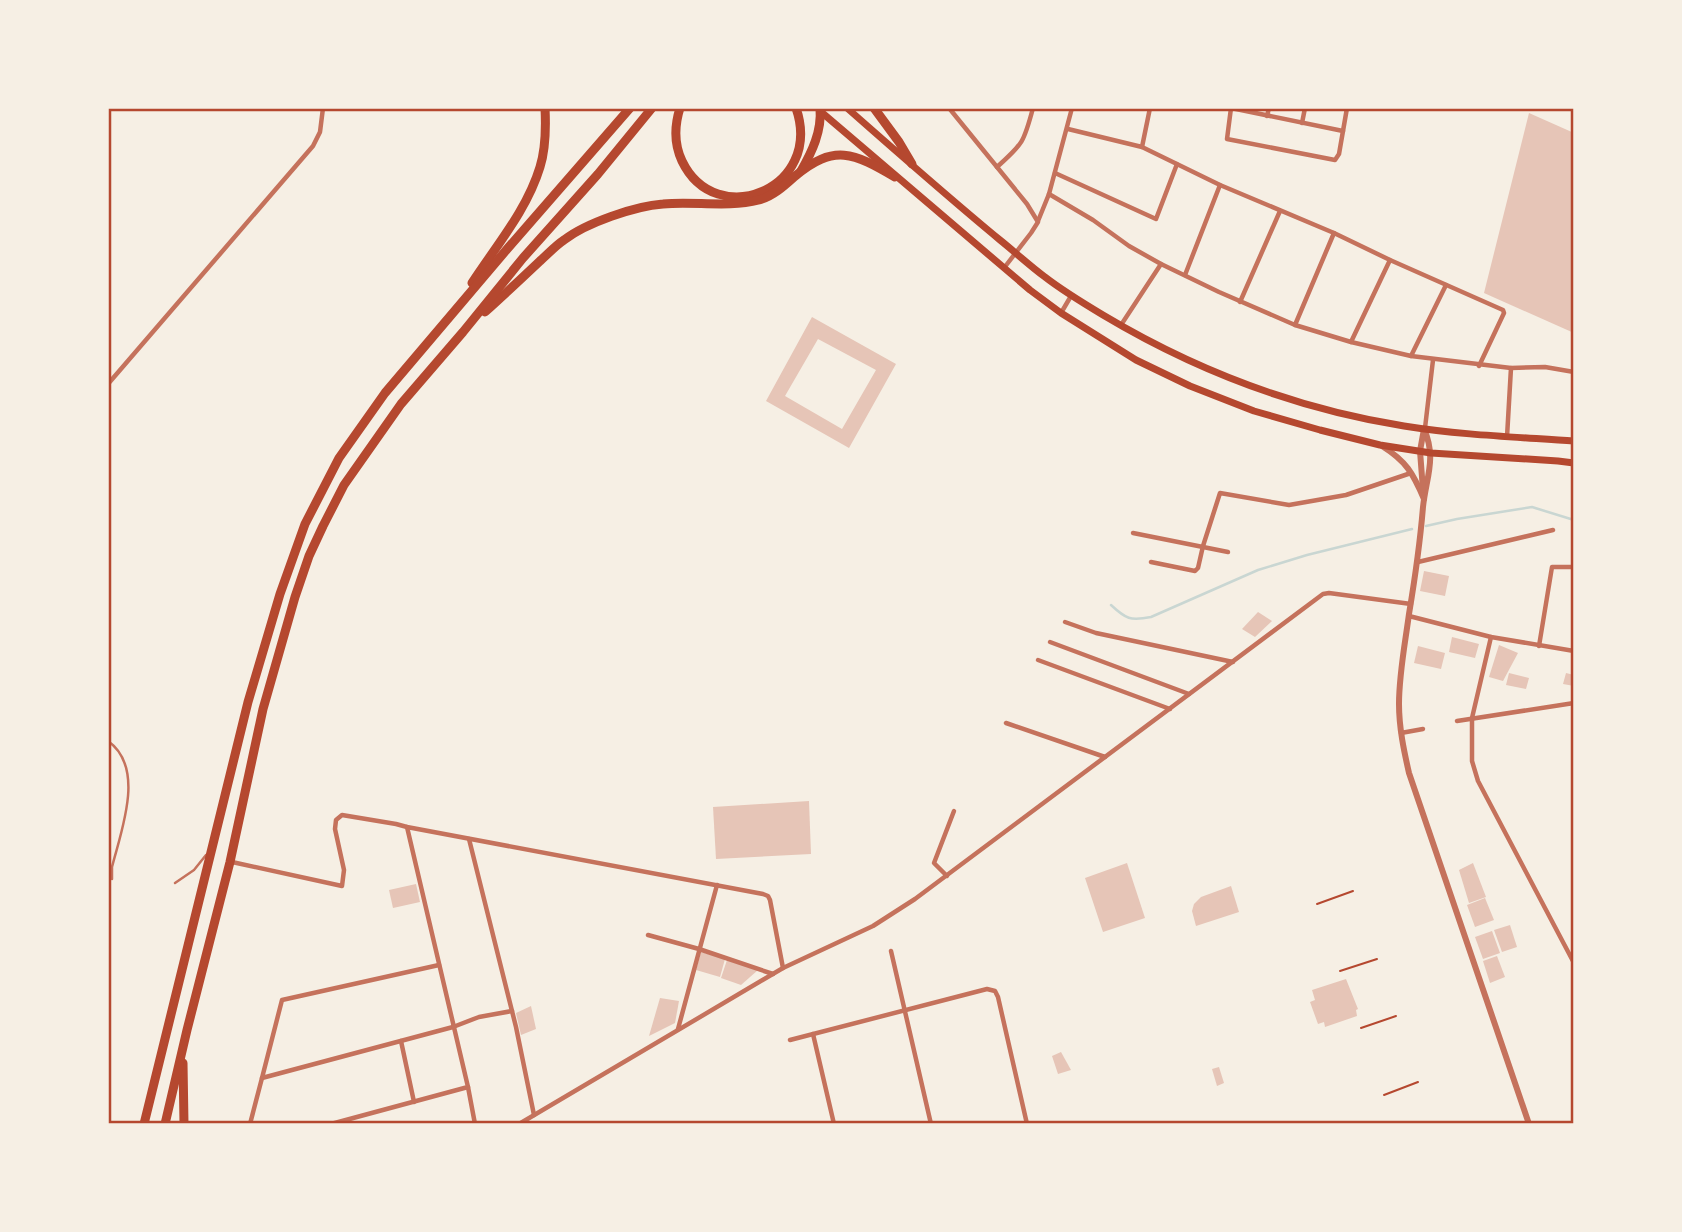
<svg xmlns="http://www.w3.org/2000/svg" width="1682" height="1232" font-family="Helvetica,sans-serif">
	<rect width="100%" height="100%" fill="#f6efe4"/>
	<g fill="none" stroke-linecap="round" stroke-linejoin="round">
		<g stroke="#c9d6d2" stroke-width="2.5">
			<path d="M1426 526 1457 519 1532 507 1574 520"/>
			<path d="M1111 605C1126 619 1130 621 1151 617L1258 570 1307 555 1412 529"/>
		</g>
	</g>
	<g fill="#e6c5b7" fill-rule="evenodd">
		<path d="M1529 113 1574 133V333L1484 293Z"/>
		<path d="M812 317 896 364 849 448 766 401ZM818 339 876 370 842 429 785 396Z"/>
		<path d="M1424 571 1449 576 1445 596 1420 591Z"/>
		<path d="M1258 612 1272 621 1255 637 1242 629Z"/>
		<path d="M1452 637 1479 644 1475 658 1449 652Z"/>
		<path d="M1499 645 1518 653 1503 681 1489 677Z"/>
		<path d="M1418 646 1445 653 1441 669 1414 663Z"/>
		<path d="M1509 673 1529 678 1526 689 1506 685Z"/>
		<path d="M1566 673 1574 675V686L1563 684Z"/>
		<path d="M809 801 811 854 716 859 713 807Z"/>
		<path d="M1127 863 1145 918 1103 932 1085 878Z"/>
		<path d="M1473 863 1486 897 1469 903 1459 870Z"/>
		<path d="M416 884 420 902 393 908 389 890Z"/>
		<path d="M1231 886 1239 912 1196 926 1192 911 1194 904 1201 897Z"/>
		<path d="M1485 898 1494 920 1475 927 1467 905Z"/>
		<path d="M1510 925 1517 947 1502 952 1494 930Z"/>
		<path d="M1492 931 1500 953 1483 959 1475 937Z"/>
		<path d="M701 952 725 959 720 977 696 970Z"/>
		<path d="M1497 956 1505 977 1490 983 1483 961Z"/>
		<path d="M727 960 758 970 741 985 721 978Z"/>
		<path d="M1346 979 1358 1009 1356 1010 1357 1016 1325 1027 1324 1022 1318 1024 1310 1002 1315 1000 1312 990Z"/>
		<path d="M660 998 679 1001 675 1023 649 1036Z"/>
		<path d="M531 1006 536 1029 521 1035 516 1013Z"/>
		<path d="M1061 1052 1071 1070 1058 1074 1052 1056Z"/>
		<path d="M1219 1067 1224 1083 1217 1086 1212 1069Z"/>
	</g>
	<g fill="none" stroke-linecap="round" stroke-linejoin="round">
		<g stroke="#b5482f" stroke-width="2">
			<path d="M1317 904 1353 891"/>
			<path d="M1340 971 1377 959"/>
			<path d="M1361 1028 1396 1016"/>
			<path d="M1384 1095 1418 1082"/>
		</g>
		<g stroke="#c5725c" stroke-width="2.5">
			<path d="M108 741C146 768 121 831 112 867V879"/>
			<path d="M175 883 194 870 206 855"/>
		</g>
		<g stroke="#c5725c" stroke-width="4.5">
			<path d="M949 108 1027 204 1038 222 1031 233 1004 268"/>
			<path d="M1231 108 1227 139 1335 160 1339 154 1347 108"/>
			<path d="M1231 108 1343 131"/>
			<path d="M1267 116 1269 108"/>
			<path d="M1302 123 1305 108"/>
			<path d="M1068 129 1142 147 1220 185 1334 233 1390 260 1503 310 1504 313 1479 366"/>
			<path d="M1142 147 1150 108"/>
			<path d="M997 167C1023 144 1024 142 1033 108"/>
			<path d="M1055 173 1156 219 1177 164"/>
			<path d="M1049 194 1093 220 1129 246 1161 264 1219 292 1295 325 1351 342 1411 356 1511 368 1507 437"/>
			<path d="M1038 221 1049 194 1072 108"/>
			<path d="M1185 275 1220 185"/>
			<path d="M1240 302 1280 211"/>
			<path d="M1061 313 1071 296"/>
			<path d="M1121 325 1161 264"/>
			<path d="M1295 325 1334 233"/>
			<path d="M1351 342 1390 260"/>
			<path d="M1411 356 1446 285"/>
			<path d="M1511 368 1545 367 1574 372"/>
			<path d="M108 384 313 146 320 132 323 108"/>
			<path d="M1425 428 1433 360"/>
			<path d="M1133 533 1228 552"/>
			<path d="M1151 562 1195 571 1198 568 1203 546 1220 493 1289 505 1346 495 1411 473"/>
			<path d="M1418 562 1553 530"/>
			<path d="M1409 616 1491 637 1574 651"/>
			<path d="M1065 622 1096 633 1233 662"/>
			<path d="M1491 637 1472 718V761L1478 781 1574 963"/>
			<path d="M1050 642 1189 694"/>
			<path d="M1539 646 1552 567H1574"/>
			<path d="M1038 660 1170 709"/>
			<path d="M1457 721 1574 703"/>
			<path d="M1006 723 1105 757"/>
			<path d="M1401 733 1423 729"/>
			<path d="M469 839 516 1027 534 1115"/>
			<path d="M232 862 342 886 344 870 335 829 336 820 342 815 396 824 407 827 763 894 768 896 770 900 783 968"/>
			<path d="M947 876 934 863 954 811"/>
			<path d="M648 935 699 949 773 974"/>
			<path d="M891 951 931 1124"/>
			<path d="M439 965 282 1000 262 1078 453 1027 479 1017 512 1011"/>
			<path d="M678 1029 717 885"/>
			<path d="M813 1034 834 1124"/>
			<path d="M790 1040 987 989 995 991 998 997 1027 1124"/>
			<path d="M401 1041 414 1102"/>
			<path d="M468 1087 475 1124"/>
			<path d="M250 1124 262 1078"/>
			<path d="M331 1124 468 1087 407 827"/>
			<path d="M519 1124 783 968 873 926 915 899 1323 594 1329 593 1411 604"/>
		</g>
		<g stroke="#c5725c" stroke-width="6">
			<path d="M1424 429C1437 458 1426 478 1423 507 1420 543 1415 578 1409 614 1405 644 1399 674 1399 704 1399 728 1404 751 1409 773L1529 1124"/>
			<path d="M1382 446C1406 461 1413 473 1424 499"/>
			<path d="M1423 490 1420 451 1424 429"/>
		</g>
		<g stroke="#b5482f" stroke-width="7">
			<path d="M847 108C898 153 948 197 1000 240 1015 252 1030 266 1045 277 1063 291 1083 303 1103 315 1195 370 1298 409 1404 426 1460 435 1517 437 1574 441"/>
			<path d="M820 111 1030 290 1061 313 1136 360 1190 386 1254 411 1320 430 1380 445 1431 453 1558 461 1574 463"/>
		</g>
		<g stroke="#b5482f" stroke-width="9">
			<path d="M680 108C674 127 674 144 682 161 716 232 824 189 796 108"/>
			<path d="M874 108 899 142 912 164"/>
			<path d="M801 171C812 152 822 131 820 108"/>
			<path d="M472 283C496 246 527 210 540 167 546 148 546 128 545 108"/>
			<path d="M485 312C504 295 522 278 540 261 548 254 555 246 564 240 586 223 635 206 663 204 695 201 727 208 759 200 773 196 784 186 794 177 834 143 854 153 895 177"/>
			<path d="M183 1063 184 1124"/>
			<path d="M144 1124 248 702 280 594 305 524 339 458 385 393 508 248 630 108"/>
			<path d="M165 1124 187 1030 230 862 263 709 295 597 309 556 323 526 344 485 401 404 463 332 523 258 598 174 652 108"/>
		</g>
	</g>
	<rect width="1682" height="1232" fill="none" stroke="#f6efe4" stroke-width="220"/>
	<rect x="110" y="110" width="1462" height="1012" fill="none" stroke="#b5482f" stroke-width="2.5"/>
</svg>
